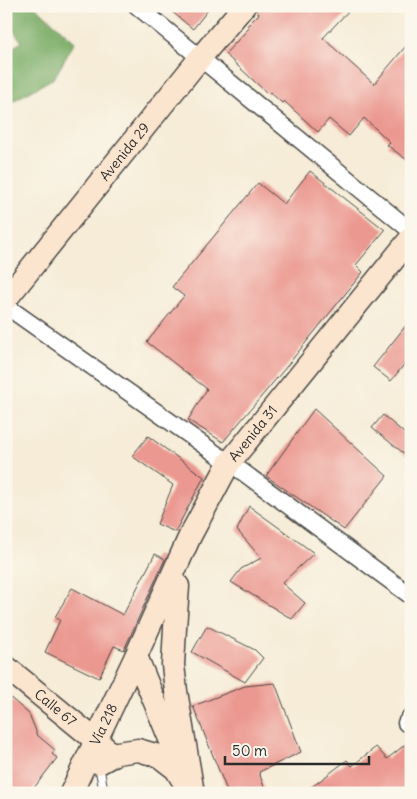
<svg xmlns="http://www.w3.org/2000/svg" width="417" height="799" font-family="Delius,sans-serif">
	<rect width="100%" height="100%" fill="#fbf7ec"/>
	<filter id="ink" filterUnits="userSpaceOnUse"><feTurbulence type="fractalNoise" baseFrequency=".02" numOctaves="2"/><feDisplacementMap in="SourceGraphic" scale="10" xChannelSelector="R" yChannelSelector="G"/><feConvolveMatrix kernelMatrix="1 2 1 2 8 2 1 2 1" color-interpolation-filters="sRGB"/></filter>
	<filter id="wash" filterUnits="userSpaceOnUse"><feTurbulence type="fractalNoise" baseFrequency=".0096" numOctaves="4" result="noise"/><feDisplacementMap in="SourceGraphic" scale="20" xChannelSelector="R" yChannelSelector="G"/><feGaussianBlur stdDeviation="1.12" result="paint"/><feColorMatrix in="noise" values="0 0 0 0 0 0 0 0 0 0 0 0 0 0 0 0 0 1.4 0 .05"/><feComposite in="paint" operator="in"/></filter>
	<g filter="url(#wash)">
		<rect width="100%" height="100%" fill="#f6ecd7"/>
		<path fill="#7bad68" stroke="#536c4a" d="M17 6H35L75 42 54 78 6 105V51L22 42 6 21V19Z"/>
		<g id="blocks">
			<g fill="#eb9890">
				<path d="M165 6H211L193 29Z"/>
				<path d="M257 6H353L323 38 374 84 411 40V163L387 145 390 142 364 118 349 136 329 119 318 132 284 101 282 103 270 92 268 94 225 54 249 28 247 26 259 14 256 10Z"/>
				<path d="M310 171 385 230 356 265 363 272 282 372 223 442 188 420 207 389 147 342 184 296 172 287 258 183 284 204Z"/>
				<path d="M411 319V356L391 381 373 367Z"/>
				<path d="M314 409 387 476 344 530 266 476Z"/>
				<path d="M383 415 411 439V459L372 428Z"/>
				<path d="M148 436 204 477 175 532 157 524 173 485 132 456Z"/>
				<path d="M249 506 314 553 282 583 305 603 292 619 231 582 241 569 261 558 237 530Z"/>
				<path d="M155 554 165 559 124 650 114 646 99 678 45 652 60 620 55 617 72 588 123 615Z"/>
				<path d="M207 626 255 650 263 658 245 682 192 652Z"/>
				<path d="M275 683 301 752 259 772 266 793H228L193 706 245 686Z"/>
				<path d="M6 694 29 714 36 731V734L55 750 52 754 57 758 30 793H6Z"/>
				<path d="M411 740V793H304L347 760 352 766 376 747 387 759Z"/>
			</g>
		</g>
	</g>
	<g filter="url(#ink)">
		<use href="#blocks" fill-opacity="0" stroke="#494845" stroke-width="1"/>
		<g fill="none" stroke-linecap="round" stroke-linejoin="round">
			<defs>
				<path id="lane" d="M99 765 104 793"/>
				<g id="street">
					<path d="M137 6 411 231"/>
					<path d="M6 306 229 463"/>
					<path d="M240 470 411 596"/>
					<path d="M406 723 411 716"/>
				</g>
				<g id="secondary">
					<path id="s1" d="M6 299 200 58 244 6"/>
					<path d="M178 586 175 628 173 665 176 691 193 793"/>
					<path d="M136 656 179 761"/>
					<path id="s2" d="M6 667 105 748"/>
					<path d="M99 763 117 753 138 750 159 756 176 769 182 779"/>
					<path id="s3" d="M71 793 136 656 190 536 229 463 411 238"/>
				</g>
			</defs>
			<use href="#lane" stroke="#494845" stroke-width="10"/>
			<use href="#street" stroke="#494845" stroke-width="19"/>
			<use href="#secondary" stroke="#494845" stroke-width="25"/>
			<use href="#lane" stroke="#fff" stroke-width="8"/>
			<use href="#street" stroke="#fff" stroke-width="16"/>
			<use href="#secondary" stroke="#fce5cf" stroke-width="22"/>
		</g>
	</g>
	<g text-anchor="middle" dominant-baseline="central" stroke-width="4" stroke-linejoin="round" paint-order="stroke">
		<g font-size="14" fill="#2b2b2b" stroke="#fbf7ec">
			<text stroke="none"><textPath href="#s1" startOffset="189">Avenida 29</textPath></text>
			<text stroke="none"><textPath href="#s3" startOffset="404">Avenida 31</textPath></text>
			<text stroke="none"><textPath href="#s2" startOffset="64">Calle 67</textPath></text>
			<text stroke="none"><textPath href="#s3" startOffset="76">Vía 218</textPath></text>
		</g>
	</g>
	<rect width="417" height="799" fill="none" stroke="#fbf7ec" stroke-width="25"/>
	<path d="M225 756v8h144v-8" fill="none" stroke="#2b2b2b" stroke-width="2.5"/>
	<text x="232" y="756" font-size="15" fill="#2b2b2b" stroke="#fbf7ec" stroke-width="4" paint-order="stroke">50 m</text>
</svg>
